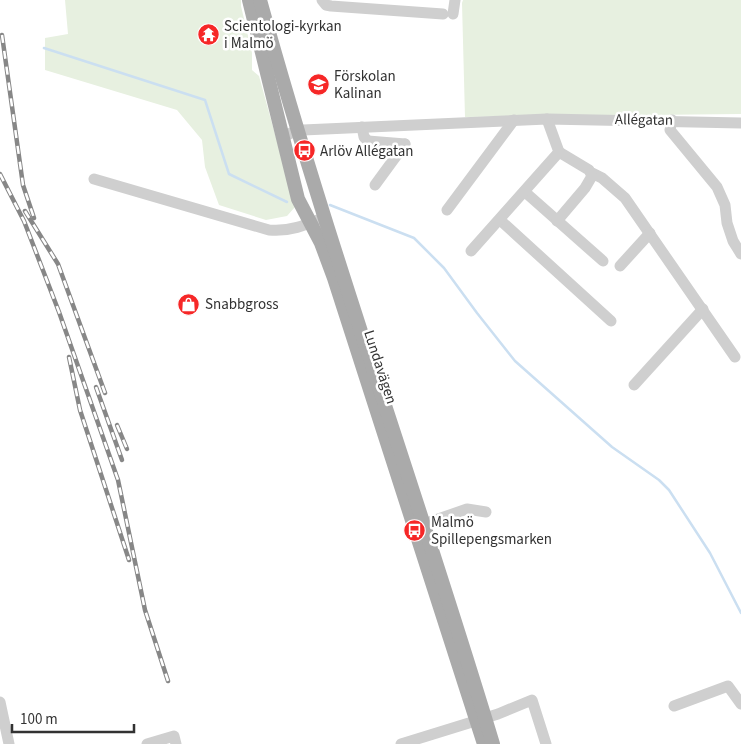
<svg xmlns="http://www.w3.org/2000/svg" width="741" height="744" font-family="'Source Sans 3',sans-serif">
	<rect width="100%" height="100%" fill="#fff"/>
	<g fill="#e7f0e0">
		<path d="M65 0H241V6L252 53V70L259 76 295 207 287 216 266 220 219 205 205 167 202 140 177 110 45 70V38L68 34Z"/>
		<path d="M463 0H741V114L465 117 462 3Z"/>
	</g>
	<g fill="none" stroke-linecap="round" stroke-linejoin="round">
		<g stroke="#cbdff1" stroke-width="2.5">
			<path d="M44 48 205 100 229 174 287 202"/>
			<path d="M330 205 414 238 444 268 477 313 515 361 612 447 659 480 669 490 710 553 741 613"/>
		</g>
		<g stroke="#cfcfcf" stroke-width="11">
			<path d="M322 0 326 5 331 6 443 14"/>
			<path d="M453 14 455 0"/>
			<path d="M672 120 670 130 717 187 725 205 727 223 733 241 741 254"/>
			<path d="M362 127 364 137 368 141 405 144"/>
			<path d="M283 137 297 130H303L547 119 741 123"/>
			<path d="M592 173 602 178 625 198 735 357"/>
			<path d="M94 179 269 230C290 232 306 225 325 217"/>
			<path d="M375 185 405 144"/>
			<path d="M525 192 603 261"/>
			<path d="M447 210 514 120"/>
			<path d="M500 220 611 321"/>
			<path d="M557 221 585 188 592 176 589 170 559 152"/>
			<path d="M471 251 559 152 547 119"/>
			<path d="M620 266 650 233"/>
			<path d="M634 385 703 309"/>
			<path d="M415 527 467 509 486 512"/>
			<path d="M0 702 9 744"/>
			<path d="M674 706 728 686 741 704"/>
			<path d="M147 744 174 736 176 744"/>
			<path d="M401 744 498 714 532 700 546 744"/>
		</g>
		<g stroke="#aaa" stroke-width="14">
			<path d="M249 0 298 199 321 243 334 278 484 744"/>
			<path d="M260 0C329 250 418 495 493 744"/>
		</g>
		<defs>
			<g id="rail">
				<path d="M2 35 23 185 34 218"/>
				<path d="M0 174 24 221 59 312 118 480 145 610 168 681"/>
				<path d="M25 211 58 264 105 393"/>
				<path d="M69 357 80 410 129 560"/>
				<path d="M96 387 122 460"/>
				<path d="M117 425 127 449"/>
			</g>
		</defs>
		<use href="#rail" stroke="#878787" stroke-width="4.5"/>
		<use href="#rail" stroke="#fff" stroke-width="2.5" stroke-dasharray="8" stroke-linecap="butt"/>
	</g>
	<defs>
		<symbol id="temple-disc" viewBox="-11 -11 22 22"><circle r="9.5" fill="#f62727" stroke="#fff"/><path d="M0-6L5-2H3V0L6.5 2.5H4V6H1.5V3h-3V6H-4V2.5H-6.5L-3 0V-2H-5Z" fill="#fff"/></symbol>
		<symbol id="school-disc" viewBox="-11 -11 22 22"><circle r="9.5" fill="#f62727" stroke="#fff"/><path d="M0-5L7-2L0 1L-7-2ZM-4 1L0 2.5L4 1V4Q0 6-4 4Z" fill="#fff"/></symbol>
		<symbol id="bus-disc" viewBox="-11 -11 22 22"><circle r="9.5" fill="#f62727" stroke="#fff"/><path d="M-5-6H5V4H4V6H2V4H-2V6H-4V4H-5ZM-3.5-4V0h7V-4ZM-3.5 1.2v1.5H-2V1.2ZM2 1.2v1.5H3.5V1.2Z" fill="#fff"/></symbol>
		<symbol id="shop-disc" viewBox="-11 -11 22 22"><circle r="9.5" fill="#f62727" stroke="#fff"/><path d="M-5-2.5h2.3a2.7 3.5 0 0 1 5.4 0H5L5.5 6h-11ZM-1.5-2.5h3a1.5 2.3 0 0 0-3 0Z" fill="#fff"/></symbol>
	</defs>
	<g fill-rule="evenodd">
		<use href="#temple-disc" x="196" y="22" width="25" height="25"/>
		<use href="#school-disc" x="306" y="72" width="25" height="25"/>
		<use href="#bus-disc" x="292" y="138" width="25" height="25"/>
		<use href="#shop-disc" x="176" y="292" width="25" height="25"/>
		<use href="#bus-disc" x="402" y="518" width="25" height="25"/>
	</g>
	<g text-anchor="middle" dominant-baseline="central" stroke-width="5" stroke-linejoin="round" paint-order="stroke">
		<g font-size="15" fill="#323232" stroke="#fff" text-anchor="start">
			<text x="224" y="26">Scientologi-kyrkan<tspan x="224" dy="17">i Malmö</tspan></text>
			<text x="334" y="76">Förskolan<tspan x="334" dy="17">Kalinan</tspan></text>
			<text x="320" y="151">Arlöv Allégatan</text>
			<text x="205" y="304">Snabbgross</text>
			<text x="431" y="522">Malmö<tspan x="431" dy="17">Spillepengsmarken</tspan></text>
		</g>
		<g font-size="15" fill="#323232" stroke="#fff">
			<text transform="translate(644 120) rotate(1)">Allégatan</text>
			<text transform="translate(380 367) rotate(72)">Lundavägen</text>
		</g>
	</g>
	<path d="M12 724v8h122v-8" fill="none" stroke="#323232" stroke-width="2.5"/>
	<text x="20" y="724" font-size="15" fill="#323232" stroke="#ffffff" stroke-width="4" paint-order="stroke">100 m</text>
</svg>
